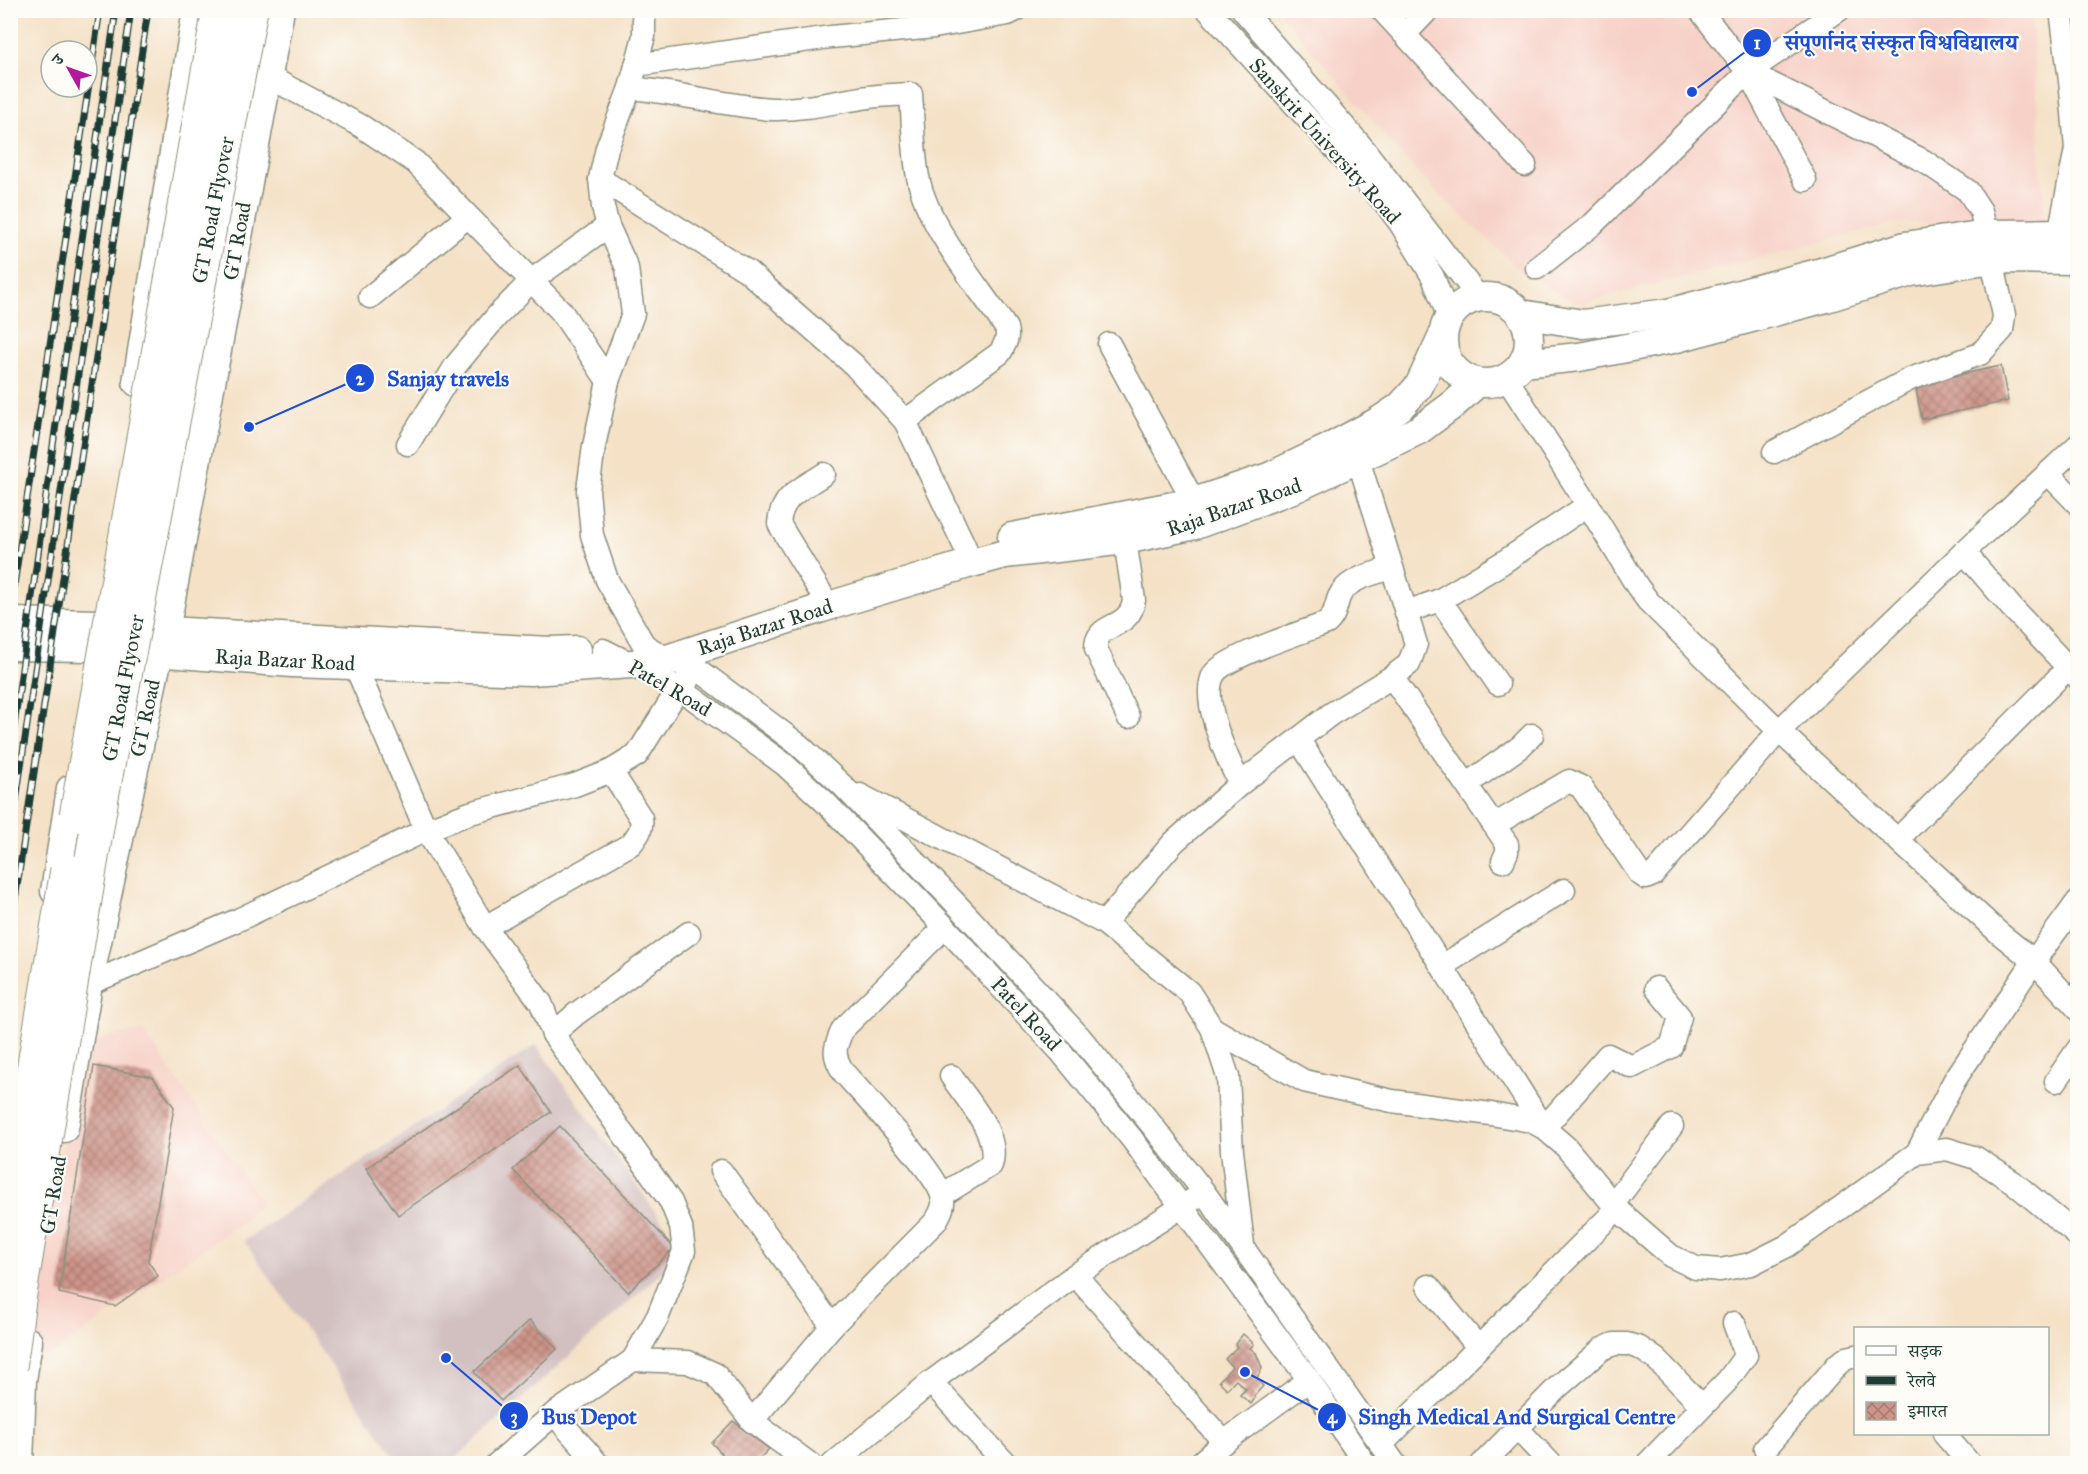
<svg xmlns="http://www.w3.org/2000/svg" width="2088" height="1474" font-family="'IM FELL Great Primer','Noto Serif Devanagari',serif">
	<defs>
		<pattern id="building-cross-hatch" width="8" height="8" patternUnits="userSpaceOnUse" patternTransform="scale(1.5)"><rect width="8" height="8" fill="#ce9489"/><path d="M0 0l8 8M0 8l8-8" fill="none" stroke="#a77a71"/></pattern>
	</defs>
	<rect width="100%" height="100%" fill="#fdfcf7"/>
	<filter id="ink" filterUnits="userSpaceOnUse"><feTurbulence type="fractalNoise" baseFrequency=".0167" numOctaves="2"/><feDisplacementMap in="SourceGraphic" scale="12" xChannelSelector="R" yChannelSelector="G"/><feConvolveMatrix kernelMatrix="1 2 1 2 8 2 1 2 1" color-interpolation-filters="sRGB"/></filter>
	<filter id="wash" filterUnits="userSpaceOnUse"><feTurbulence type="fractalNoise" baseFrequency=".008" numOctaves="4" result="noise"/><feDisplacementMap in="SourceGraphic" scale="24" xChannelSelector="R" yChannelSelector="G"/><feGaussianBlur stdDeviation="1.35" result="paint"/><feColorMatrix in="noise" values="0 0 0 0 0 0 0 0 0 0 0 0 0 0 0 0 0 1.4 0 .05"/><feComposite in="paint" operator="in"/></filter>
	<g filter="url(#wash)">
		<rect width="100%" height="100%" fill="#f4e1c6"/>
		<g fill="#f7d1c7">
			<path d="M1279 11H2031L2045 224 1896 223 1577 304 1523 273 1417 173Z"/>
			<path d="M143 1030 258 1197 260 1205 244 1221 52 1354 25 1360 81 1044Z"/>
		</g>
		<path fill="#d2bfc0" d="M536 1045 684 1252 451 1463 400 1464 244 1241Z"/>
		<g id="blocks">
			<g fill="url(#building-cross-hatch)">
				<path d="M2001 366 2008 401 1922 419 1915 384Z"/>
				<path d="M520 1065 551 1112 398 1215 366 1168Z"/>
				<path d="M94 1066 153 1077 174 1107 148 1261 158 1276 115 1306 59 1293Z"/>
				<path d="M560 1126 674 1248 628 1292 513 1170Z"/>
				<path d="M530 1320 557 1349 501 1401 474 1372Z"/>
				<path d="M1243 1334 1254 1344 1250 1348 1256 1353 1262 1368 1257 1378 1262 1383 1261 1384 1263 1386 1254 1396 1255 1398 1251 1404 1240 1395 1246 1389 1236 1380 1227 1389 1219 1381 1232 1367 1225 1359 1237 1347 1235 1344Z"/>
				<path d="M733 1421 769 1449 754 1464H731L712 1443Z"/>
			</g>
		</g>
	</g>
	<g filter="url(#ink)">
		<use href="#blocks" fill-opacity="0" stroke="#8a8f7d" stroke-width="1.5"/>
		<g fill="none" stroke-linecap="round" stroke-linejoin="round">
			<defs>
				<g id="minor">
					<path d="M642 10 644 18V36L630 88 607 148 600 179 603 207 608 226 627 268 633 314 608 381 594 446 588 490 592 535 607 580 644 645 667 659 699 670 799 745 843 786 962 910 1079 1036 1151 1124 1204 1192 1395 1464"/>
					<path d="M1208 10 1385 203 1400 223 1433 277 1449 318"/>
					<path d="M1243 10 1363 148 1479 298"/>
					<path d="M1382 10 1525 165"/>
					<path d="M1700 10 1748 72 1805 180"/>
					<path d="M1405 34 1428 10"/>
					<path d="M636 65 831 37 934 27 1008 14 1016 10"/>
					<path d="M1748 72 1924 161 1968 191 1981 211 2004 315 2002 330 1980 354 1910 379 1774 452"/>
					<path d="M267 76 361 126 415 162 561 311 608 381"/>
					<path d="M630 88C678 92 724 106 772 109 805 110 837 101 869 97 883 95 897 95 911 94 913 121 913 150 918 177 928 228 977 284 1006 328 1009 338 1005 344 1000 353L905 421"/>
					<path d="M600 179 747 271 854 365 905 421 965 547"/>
					<path d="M2056 249 2076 149 2071 89 2061 10"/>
					<path d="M1537 268 1593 224 1748 72 1839 10"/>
					<path d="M370 297 467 217"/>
					<path d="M1109 344 1194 502"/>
					<path d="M1507 379 1588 505 1637 586 1648 601 1779 731 1999 933 2034 961 2078 1009"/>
					<path d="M408 444 456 365 497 316 532 280 608 226"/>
					<path d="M1358 459 1406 612"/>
					<path d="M2048 473 2078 504"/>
					<path d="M1125 540 1134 600C1130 632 1095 620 1096 649L1128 717"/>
					<path d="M1964 552 2012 608 2078 678"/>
					<path d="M821 593 779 524C781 495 802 489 824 474"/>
					<path d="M1440 600 1498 684"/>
					<path d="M603 650 679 688 784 764 826 803 945 927 1061 1052 1132 1139 1309 1380 1365 1464"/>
					<path d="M355 665 426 830 485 927 541 1003 553 1034 576 1014 689 933"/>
					<path d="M1392 677 1507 844V852L1503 861"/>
					<path d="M1299 740 1544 1128 1608 1055 1632 1067 1671 1047 1680 1017 1656 988"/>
					<path d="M1240 784C1228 760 1199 699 1214 674 1225 657 1305 631 1327 623 1336 615 1335 607 1339 597 1347 578 1374 574 1391 568"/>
					<path d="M1467 784 1520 747 1532 735"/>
					<path d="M860 795 1104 923 1189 992 1212 1028 1228 1077 1232 1151 1243 1245"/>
					<path d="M1494 825 1569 781 1581 787 1640 874 1646 878 1653 875 1779 731 1964 552 2078 445"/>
					<path d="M1898 839 2068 668"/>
					<path d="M1104 923 1174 842 1240 784 1331 714 1392 677 1409 664 1416 644 1406 612 1440 600 1502 563 1588 505"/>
					<path d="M485 927 631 844C638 835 643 829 641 818L611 771"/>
					<path d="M1442 966 1564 890"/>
					<path d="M77 989 240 919 426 830 470 813 575 785 611 771 637 755 679 688 689 679"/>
					<path d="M1212 1028 1304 1081 1392 1101 1491 1114 1531 1121 1544 1128 1566 1147 1617 1209 1671 1256 1696 1268 1720 1270 1751 1264 1787 1246 1917 1153 1947 1149 1976 1158 2013 1182 2078 1236"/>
					<path d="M553 1034 671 1202 681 1227 684 1251 658 1316 633 1360"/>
					<path d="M2056 1081 2078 1049"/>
					<path d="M1917 1153 1954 1081 2034 961 2078 901"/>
					<path d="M721 1171 832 1326"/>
					<path d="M942 1195 991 1165C1001 1135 967 1100 951 1076"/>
					<path d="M1613 1204 1672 1126"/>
					<path d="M1075 1275 1224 1442"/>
					<path d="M1428 1286 1478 1347"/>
					<path d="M931 1382 1006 1464"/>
					<path d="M554 1414 598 1464"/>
					<path d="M752 1421 832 1326 936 1221C939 1215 944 1208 943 1200 941 1176 863 1095 844 1073 832 1055 834 1048 843 1029L945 927"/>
					<path d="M1517 1428 1551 1464"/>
					<path d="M1944 1434 1970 1464"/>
					<path d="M1382 1444 1617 1209"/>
					<path d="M1765 1449 1839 1363 1847 1358 1856 1356"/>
					<path d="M497 1464 554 1414 633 1360 688 1362 715 1374 752 1421 810 1464"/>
					<path d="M833 1464 931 1382 1075 1275 1194 1199"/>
					<path d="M1199 1464 1224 1442 1309 1380"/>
					<path d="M1482 1464 1558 1387 1602 1349 1614 1344H1627L1640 1348 1656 1359 1702 1406"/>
					<path d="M1647 1464 1728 1380 1746 1355 1734 1323"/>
				</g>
				<g id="major">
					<circle cx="1486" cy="340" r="43"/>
					<path d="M1521 314 1583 324 1668 313 1818 273 1905 246 1986 234 2078 233"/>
					<path d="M1523 363 1579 357 1673 339 1826 298 1911 272 1992 259 2078 260"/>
					<path d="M137 382 197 10"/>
					<path d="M1012 537 1194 502 1269 477 1329 448 1379 421 1400 407 1419 386 1442 337"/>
					<path d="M10 622 98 624 165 631 551 651 577 650"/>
					<path d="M10 646 93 647 292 663 531 671 631 664 667 659 822 608 968 564 1005 554 1125 540 1195 525 1298 487 1419 430 1454 404 1477 383"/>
					<path d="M55 891 71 789"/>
					<path d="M64 1128 88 984 159 652 165 631 280 10"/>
					<path d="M19 1464 22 1380 28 1342"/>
				</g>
			</defs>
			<use href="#minor" stroke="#8a8f7d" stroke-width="25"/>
			<use href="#major" stroke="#8a8f7d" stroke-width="31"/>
			<use href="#minor" stroke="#fff" stroke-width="22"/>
			<use href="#major" stroke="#fff" stroke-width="28"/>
			<defs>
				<g id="rail">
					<path d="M10 612 100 10"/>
					<path d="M10 755 77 273 116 10"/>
					<path d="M10 842 131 10"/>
					<path d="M10 933 148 10"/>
				</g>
			</defs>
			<use href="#rail" stroke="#1f3d34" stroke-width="7"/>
			<use href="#rail" stroke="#fdfcf7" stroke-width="4.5" stroke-dasharray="14" stroke-linecap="butt"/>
			<defs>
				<g id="highway-bridge">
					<path d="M76 816 219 10"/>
					<path d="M10 1206 67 870"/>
					<path d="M10 1368 19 1300 102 797 251 10"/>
				</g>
			</defs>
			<use href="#highway-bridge" stroke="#8a8f7d" stroke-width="35" stroke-linecap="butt"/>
			<use href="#highway-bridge" stroke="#fff" stroke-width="33"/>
		</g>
	</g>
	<g text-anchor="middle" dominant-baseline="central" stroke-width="4.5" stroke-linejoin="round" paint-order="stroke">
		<g font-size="21" fill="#1f3d34" stroke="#fdfcf7">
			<text transform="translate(1325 141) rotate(48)">Sanskrit University Road</text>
			<text transform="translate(213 210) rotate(-79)">GT Road Flyover</text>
			<text transform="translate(237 241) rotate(-80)">GT Road</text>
			<text transform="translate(1234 507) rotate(-19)">Raja Bazar Road</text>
			<text transform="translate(765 627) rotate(-18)">Raja Bazar Road</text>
			<text transform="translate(285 660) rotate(3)">Raja Bazar Road</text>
			<text transform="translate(123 688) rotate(-79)">GT Road Flyover</text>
			<text transform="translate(670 688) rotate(30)">Patel Road</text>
			<text transform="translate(145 718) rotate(-78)">GT Road</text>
			<text transform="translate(1026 1014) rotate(47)">Patel Road</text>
			<text transform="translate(53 1195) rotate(-81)">GT Road</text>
		</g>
	</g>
	<path fill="none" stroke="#1d4ed8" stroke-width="2" d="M1692 92L1757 43M249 427L360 378M446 1358L514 1416M1245 1372L1332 1417"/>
	<g fill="#1d4ed8" stroke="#fdfcf7" stroke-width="2">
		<circle cx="1692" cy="92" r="6"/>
		<circle cx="249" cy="427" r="6"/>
		<circle cx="446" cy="1358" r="6"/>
		<circle cx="1245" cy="1372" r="6"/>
		<circle cx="1757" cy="43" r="15"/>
		<circle cx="360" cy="378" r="15"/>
		<circle cx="514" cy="1416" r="15"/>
		<circle cx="1332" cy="1417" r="15"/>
	</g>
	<g font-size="18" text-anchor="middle" font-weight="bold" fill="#fff">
		<text x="1757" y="49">1</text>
		<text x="360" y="385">2</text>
		<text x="514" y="1423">3</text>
		<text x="1332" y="1423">4</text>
	</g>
	<g font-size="22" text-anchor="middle" font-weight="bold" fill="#1d4ed8" stroke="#fdfcf7" stroke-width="4.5" stroke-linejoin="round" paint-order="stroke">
		<text x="1901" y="50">संपूर्णानंद संस्कृत विश्वविद्यालय</text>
		<text x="448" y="386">Sanjay travels</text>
		<text x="589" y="1424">Bus Depot</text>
		<text x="1517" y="1424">Singh Medical And Surgical Centre</text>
	</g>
	<rect width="2088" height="1474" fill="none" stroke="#fdfcf7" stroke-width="36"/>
	<rect x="1854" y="1327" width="195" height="108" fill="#fdfcf7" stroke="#a4b0a9" stroke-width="1.5"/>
	<rect x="1866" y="1346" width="30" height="9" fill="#ffffff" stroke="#a4b0a9" stroke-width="1.5"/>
	<text x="1908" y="1357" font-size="18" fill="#1f3d34">सड़क</text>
	<rect x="1866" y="1376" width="30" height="9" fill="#1f3d34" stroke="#a4b0a9" stroke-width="1.5"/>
	<text x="1908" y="1387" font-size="18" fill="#1f3d34">रेलवे</text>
	<rect x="1866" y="1402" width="30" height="18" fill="url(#building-cross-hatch)" stroke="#a4b0a9" stroke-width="1.5"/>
	<text x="1908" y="1417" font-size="18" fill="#1f3d34">इमारत</text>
	<g transform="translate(69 69) rotate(310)"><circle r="28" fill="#fdfcf7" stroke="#a4b0a9" stroke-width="1.5"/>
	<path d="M0-4.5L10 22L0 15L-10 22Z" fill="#b5179e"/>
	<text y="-9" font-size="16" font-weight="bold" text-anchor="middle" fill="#1f3d34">उ</text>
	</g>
</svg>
